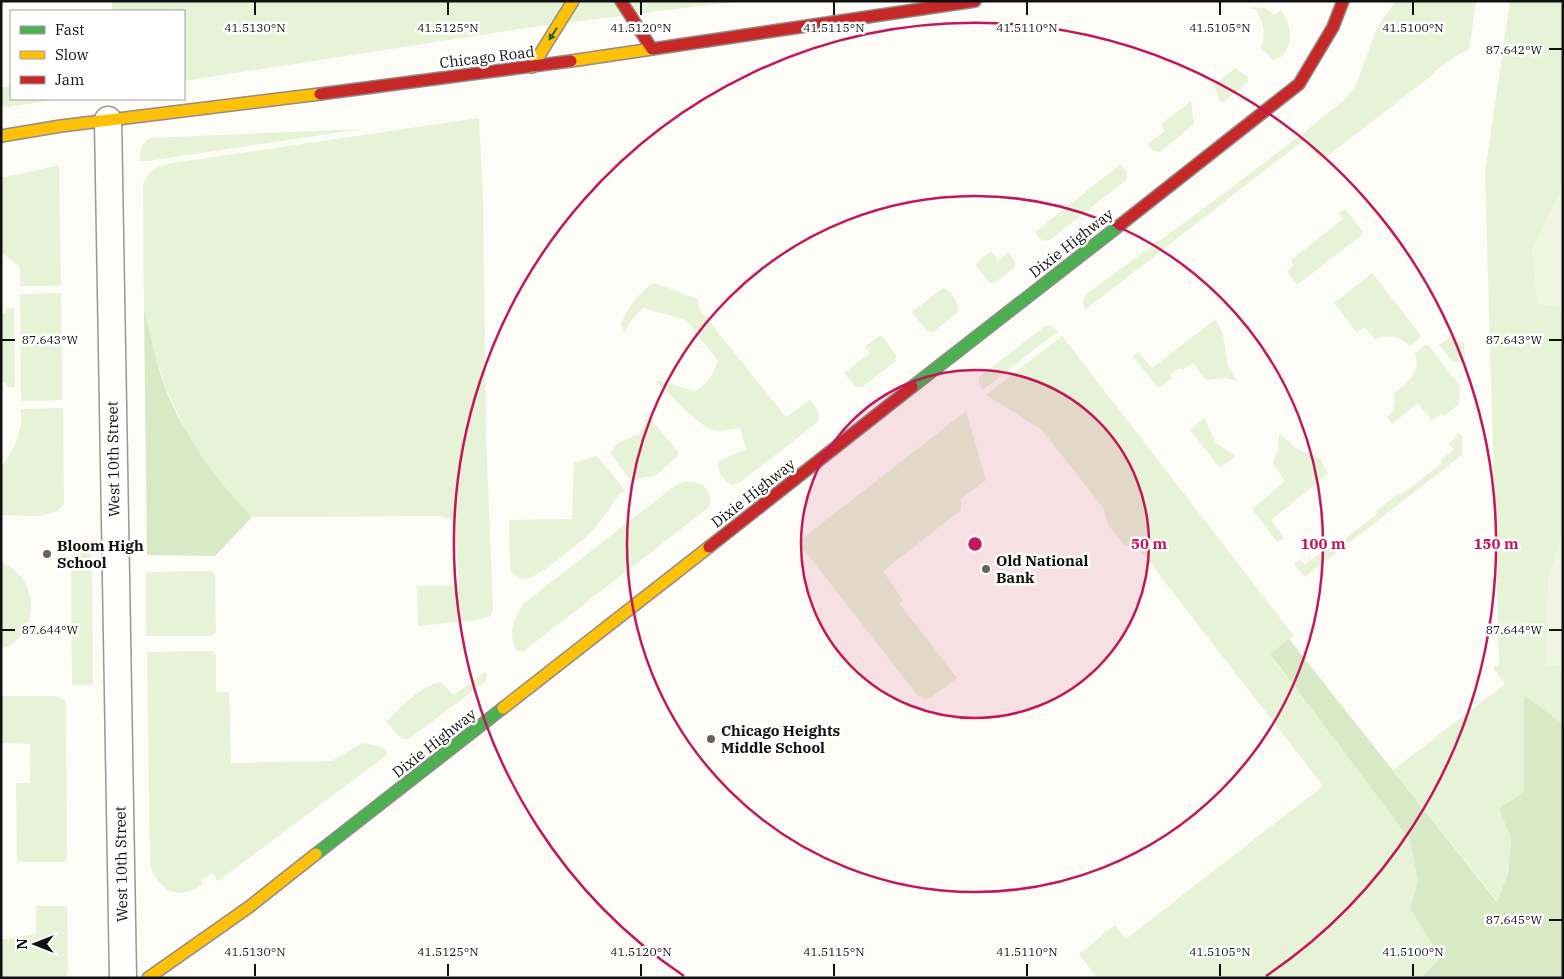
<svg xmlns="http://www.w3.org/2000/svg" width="1564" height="979" font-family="'IBM Plex Serif',serif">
	<rect width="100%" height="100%" fill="#fdfcf7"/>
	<g fill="#e7f3d7">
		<path d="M112 1H740L533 27 184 81V11H112Z"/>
		<path d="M1396 1H1476L1469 50 1459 54 1435 71V73L1321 161 1304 140 1085 310 1083 301 1085 295 1215 200 1311 127 1345 99 1356 85 1375 33 1382 20Z"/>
		<path d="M1510 1H1563V969L1524 791 1499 809 1511 838 1508 874 1498 902 1393 770 1505 684 1493 668 1499 664V659L1485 172Z"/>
		<path d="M1250 7 1265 8 1275 15 1281 10C1293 24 1295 54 1274 60L1260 48C1268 35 1262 21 1256 9H1251Z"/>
		<path d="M1235 68 1248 77V82L1225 101 1220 102 1214 85Z"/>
		<path d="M11 86V99H61L1 108V88Z"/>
		<path d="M1191 101 1194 124 1160 152 1153 151 1147 144 1165 131 1161 124Z"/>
		<path d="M479 118 483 200 486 435 493 609 491 616 478 620 418 626 417 586 459 585 455 521 440 516 252 517 233 497 210 468 189 438 166 389 155 353 144 308 143 184C149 170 158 166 172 163Z"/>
		<path d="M362 129 148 161H140C140 151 140 144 150 138Z"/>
		<path d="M1121 164 1127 173 1126 180 1050 240C1041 242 1040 239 1035 232Z"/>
		<path d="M59 165 61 286H20V267L1 252V178Z"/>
		<path d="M1345 209 1363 231V234L1297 285 1287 271 1294 265 1291 260 1343 219 1339 213Z"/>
		<path d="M991 251 998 260 1009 252 1015 262 1014 268 994 283H990L976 266 977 262Z"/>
		<path d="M1372 273 1420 334V338L1410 346C1400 336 1388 333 1375 340L1365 327 1357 333 1334 303Z"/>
		<path d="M653 283C669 287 682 294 698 299L700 310 786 417 810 400C815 407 822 413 818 422L739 483 732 485C723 479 716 471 719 461L746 449 740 427C732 429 722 432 713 430 699 426 668 393 656 382L657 380 695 391C707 385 714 373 718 361L686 320 643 308 629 323 625 333 621 324C630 305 636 296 653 283Z"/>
		<path d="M943 288C951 290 961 304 957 313L933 332 927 331 912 312Z"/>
		<path d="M61 293 62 400 21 401 20 294Z"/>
		<path d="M6 308H14L15 387H7L6 383 1 381V313H5Z"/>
		<path d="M1216 319 1223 335 1228 366 1237 381 1224 378 1206 380 1193 363 1182 370 1180 368 1170 374 1172 378 1161 387H1157L1133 356 1138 352 1152 368Z"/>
		<path d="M1049 325 1058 331 983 390 979 384V377L1045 326Z"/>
		<path d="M1452 335 1464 344 1465 362H1453L1439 345Z"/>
		<path d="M879 336 883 337 896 355 895 362 862 387H856L844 373 870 353 865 347Z"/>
		<path d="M1062 336 1294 636 1270 655 1410 840 1418 881 1410 909 1441 958 1421 978H1097L1079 954 1115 925 1126 939 1323 786 1133 541 1126 546 1108 525 1104 509 1042 430 986 395Z"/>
		<path d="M1425 345 1429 346 1460 386 1459 404 1444 416 1441 414 1432 421 1418 403 1392 424 1387 417C1395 411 1396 402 1394 393 1407 383 1422 372 1415 353Z"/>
		<path d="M63 408 64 503C56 521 18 515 1 515V468L15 445 21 425V409Z"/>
		<path d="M966 411 986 480 961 499V510L883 571 903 600 899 603 957 678 930 698 924 699 918 696 798 542Z"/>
		<path d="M649 417 678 452V456L655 476 640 478 633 483 610 453 618 443 639 434 643 428 645 420Z"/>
		<path d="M1204 418 1216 443 1236 456 1220 468 1190 430Z"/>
		<path d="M1279 433 1296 448 1320 459 1328 474 1271 520 1284 538 1277 542 1252 509 1285 481 1273 463 1278 450Z"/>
		<path d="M1458 433 1462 436V455L1305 577 1294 564 1300 560 1305 565 1333 543 1336 546 1377 514 1376 511 1399 493 1401 495 1442 463 1440 460 1454 450 1449 443 1457 437 1456 435Z"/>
		<path d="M597 456 625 490C615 496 614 504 606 513 601 520 595 528 589 534 579 543 538 578 526 579 521 579 516 576 512 573L510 568 509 520 572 519 574 463Z"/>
		<path d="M684 482C688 482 693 482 697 483 708 485 713 499 708 508L525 650 523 652 517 651C507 635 514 618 523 604L677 484Z"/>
		<path d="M83 548 90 552 92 558 93 685H72L71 557 74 553Z"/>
		<path d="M1 563C41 577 41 635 1 649Z"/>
		<path d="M211 571 215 575 216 632 212 636H146V572Z"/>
		<path d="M212 651 216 655V692H229L231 763 332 761 362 743 378 746 387 751V755L218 881 212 873 201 880 203 884C179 901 161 893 150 866L147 652Z"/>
		<path d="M485 672 487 675 485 682 409 739H402L386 722C402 706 418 688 440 682L454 695Z"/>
		<path d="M1 696H56L64 700 66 704 67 862H17L16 783H30V744L1 743Z"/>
		<path d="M36 906H67L68 968 66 978H1V940L36 934Z"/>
	</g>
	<g fill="#d8eac5">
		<path d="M144 308C151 335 156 363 166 390 185 438 216 479 252 517L215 556 147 555Z"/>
		<path d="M1289 639 1497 902 1508 874 1511 838 1499 809 1524 791V695L1563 724V978H1421L1441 958 1410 909 1418 881 1410 840 1270 654Z"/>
	</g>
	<g fill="#f0f6e1">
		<path d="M1563 184V308L1537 304 1532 250Z"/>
		<path d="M1563 531V665L1546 666 1548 578Z"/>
	</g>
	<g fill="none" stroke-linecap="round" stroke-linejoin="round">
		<defs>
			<path id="street" d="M108 120 123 978"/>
			<g id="fast">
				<path d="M912 387 1120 225"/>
				<path d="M316 854 503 708"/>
			</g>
			<g id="slow">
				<path d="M571 61 652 49"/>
				<path d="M532 67 573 1"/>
				<path d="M1 136 61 126 320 94"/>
				<path d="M503 708 709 547"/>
				<path d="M148 978 249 907 316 854"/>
			</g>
			<g id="jam">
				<path d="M621 1 652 49 975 1"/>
				<path d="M320 94 571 61"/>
				<path d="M1120 225 1299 84 1333 27 1343 1"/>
				<path d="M709 547 912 387"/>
			</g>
		</defs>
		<use href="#street" stroke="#979795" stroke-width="29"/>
		<use href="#fast" stroke="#8e8d8b" stroke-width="14"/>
		<use href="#slow" stroke="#8e8d8b" stroke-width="14"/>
		<use href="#jam" stroke="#8e8d8b" stroke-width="14"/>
		<use href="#street" stroke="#fffffe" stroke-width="26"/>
		<use href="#fast" stroke="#4caf50" stroke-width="11"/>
		<use href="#slow" stroke="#ffc107" stroke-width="11"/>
		<use href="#jam" stroke="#c62828" stroke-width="11"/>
	</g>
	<defs><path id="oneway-solid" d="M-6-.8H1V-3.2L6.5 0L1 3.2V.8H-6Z" transform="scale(1.25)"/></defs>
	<use fill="#2e6030" href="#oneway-solid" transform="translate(553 34) rotate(123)"/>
	<path fill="none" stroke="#111" stroke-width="2" d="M255 2V15M448 2V15M641 2V15M834 2V15M1027 2V15M1220 2V15M1413 2V15M1549 49H1562M2 340H15M1549 340H1562M2 630H15M1549 630H1562M1549 920H1562M255 964V976M448 964V976M641 964V976M834 964V976M1027 964V976M1220 964V976M1413 964V976"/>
	<circle cx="975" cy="544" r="174" fill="#c2185b" fill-opacity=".12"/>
	<g fill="none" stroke="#c2185b" stroke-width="2.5">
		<circle cx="975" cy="544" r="174"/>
		<circle cx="975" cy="544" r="348"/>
		<path d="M684 976A521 521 0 1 1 1266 976"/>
	</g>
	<g fill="#646362" stroke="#fff" stroke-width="2">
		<circle cx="47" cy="554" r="5"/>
		<circle cx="986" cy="569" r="5"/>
		<circle cx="711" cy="739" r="5"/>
	</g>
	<g text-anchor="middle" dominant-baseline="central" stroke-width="5" stroke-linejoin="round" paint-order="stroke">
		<g font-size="15" fill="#111" stroke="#fff">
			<text transform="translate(487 57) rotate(-7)">Chicago Road</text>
			<text transform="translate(1071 243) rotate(-38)">Dixie Highway</text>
			<text transform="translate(113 459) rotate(-91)">West 10th Street</text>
			<text transform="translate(753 493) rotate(-38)">Dixie Highway</text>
			<text transform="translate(434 743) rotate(-38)">Dixie Highway</text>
			<text transform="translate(121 864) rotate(-91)">West 10th Street</text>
		</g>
		<g font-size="15" font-weight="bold" fill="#111" stroke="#fff" text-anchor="start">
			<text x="57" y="545">Bloom High<tspan x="57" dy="17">School</tspan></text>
			<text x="996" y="560">Old National<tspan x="996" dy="17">Bank</tspan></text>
			<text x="721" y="730">Chicago Heights<tspan x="721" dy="17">Middle School</tspan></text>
		</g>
	</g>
	<g font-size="12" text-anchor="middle" fill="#111" stroke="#fff" stroke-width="5" stroke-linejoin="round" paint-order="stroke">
		<text x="255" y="32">41.5130°N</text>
		<text x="448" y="32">41.5125°N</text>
		<text x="641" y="32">41.5120°N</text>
		<text x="834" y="32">41.5115°N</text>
		<text x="1027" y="32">41.5110°N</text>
		<text x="1220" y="32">41.5105°N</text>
		<text x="1413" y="32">41.5100°N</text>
		<text x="1514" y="54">87.642°W</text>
		<text x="1514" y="344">87.643°W</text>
		<text x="50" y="344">87.643°W</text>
		<text x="1514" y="634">87.644°W</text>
		<text x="50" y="634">87.644°W</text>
		<text x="1514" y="924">87.645°W</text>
		<text x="255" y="956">41.5130°N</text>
		<text x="448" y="956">41.5125°N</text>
		<text x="641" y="956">41.5120°N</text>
		<text x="834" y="956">41.5115°N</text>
		<text x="1027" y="956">41.5110°N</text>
		<text x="1220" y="956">41.5105°N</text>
		<text x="1413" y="956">41.5100°N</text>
	</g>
	<circle cx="975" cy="544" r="8" fill="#c2185b" stroke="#fff" stroke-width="2.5"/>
	<g font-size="15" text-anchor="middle" font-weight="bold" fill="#c2185b" stroke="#fff" stroke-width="5" stroke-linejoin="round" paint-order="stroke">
		<text x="1149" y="549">50 m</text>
		<text x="1323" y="549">100 m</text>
		<text x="1496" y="549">150 m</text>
	</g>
	<rect width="1564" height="979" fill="none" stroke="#111111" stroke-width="5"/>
	<rect x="10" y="10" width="175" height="90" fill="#ffffff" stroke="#a0a0a0"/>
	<rect x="20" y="26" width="25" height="8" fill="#4caf50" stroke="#a0a0a0"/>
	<text x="55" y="35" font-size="15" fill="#111111">Fast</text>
	<rect x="20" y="51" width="25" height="8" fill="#ffc107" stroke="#a0a0a0"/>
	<text x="55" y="60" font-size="15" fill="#111111">Slow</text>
	<rect x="20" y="76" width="25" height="8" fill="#c62828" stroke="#a0a0a0"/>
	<text x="55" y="85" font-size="15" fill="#111111">Jam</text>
	<g transform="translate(35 944) rotate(270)" stroke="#ffffff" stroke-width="4" paint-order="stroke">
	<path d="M0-4L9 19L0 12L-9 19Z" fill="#111111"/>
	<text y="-8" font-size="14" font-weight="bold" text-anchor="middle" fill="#111111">N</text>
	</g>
</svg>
